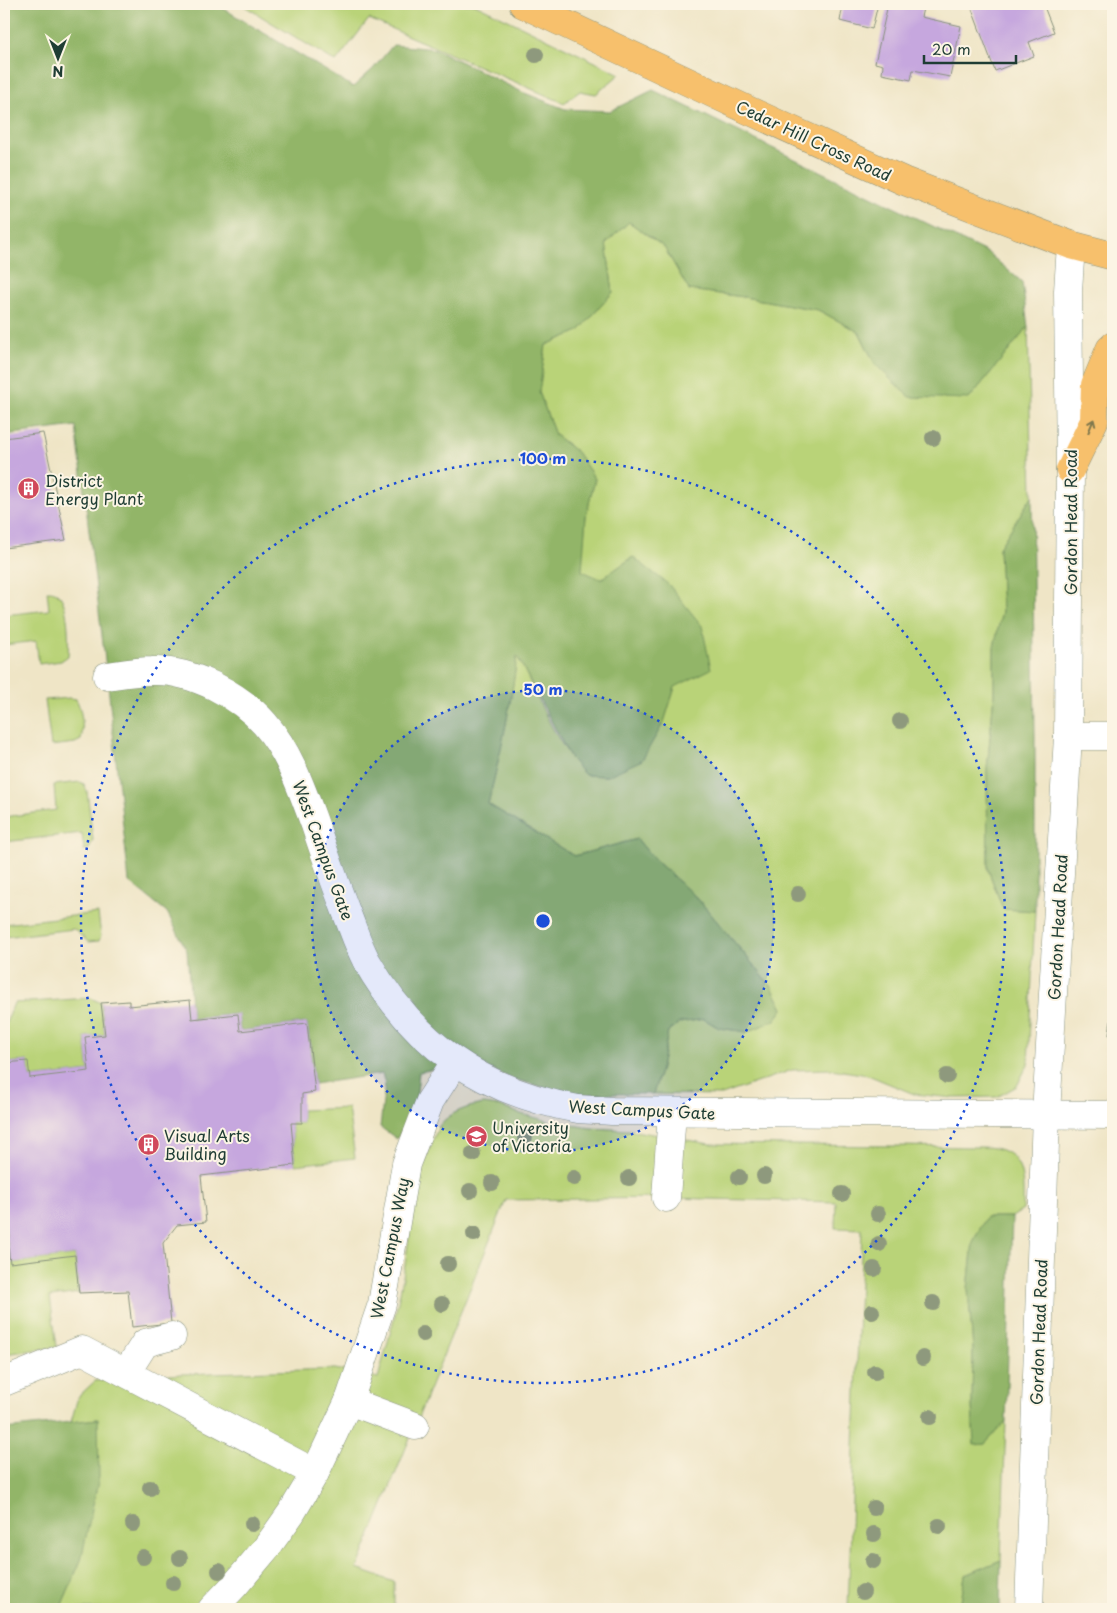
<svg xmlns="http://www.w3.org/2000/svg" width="1117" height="1613" font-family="'Playpen Sans',sans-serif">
	<rect width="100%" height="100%" fill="#fcf5e5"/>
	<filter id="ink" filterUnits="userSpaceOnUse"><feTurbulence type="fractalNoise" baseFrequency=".02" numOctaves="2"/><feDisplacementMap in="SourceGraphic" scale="10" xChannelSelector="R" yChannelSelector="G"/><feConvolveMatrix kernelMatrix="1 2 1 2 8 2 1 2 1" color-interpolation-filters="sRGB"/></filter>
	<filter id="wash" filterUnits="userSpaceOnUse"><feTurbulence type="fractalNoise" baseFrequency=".0096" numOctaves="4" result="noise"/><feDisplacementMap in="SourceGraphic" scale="20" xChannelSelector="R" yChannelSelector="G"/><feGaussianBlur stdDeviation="1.12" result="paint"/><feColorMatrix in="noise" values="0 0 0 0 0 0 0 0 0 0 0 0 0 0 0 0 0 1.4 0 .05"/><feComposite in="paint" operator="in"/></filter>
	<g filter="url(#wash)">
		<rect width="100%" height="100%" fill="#efe5c6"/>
		<g fill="#b9d378" stroke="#6c8856">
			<path d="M241 4H475L620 74 596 94 580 91 564 103 369 19 336 62Z"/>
			<path d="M629 222 664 247 689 290 744 297 818 310 859 332 875 364 969 399 1028 327 1032 496 999 548 1002 611 994 647V694L987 770 988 870 1003 909 1035 911 1028 1064 1017 1086 997 1097 954 1098 914 1094 868 1075 831 1069 792 1070 722 1095 653 1094 661 1068 668 1032 679 1023 704 1019 719 1028 747 1032 775 1020 783 1009 772 987 698 899 653 858 637 839 574 856 488 804C500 755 511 705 517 655 537 695 554 741 585 775L607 776 664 722 675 687 633 557 601 580 581 571 586 516 595 479 577 452 555 435 539 392 546 345 579 331 613 292 606 243Z"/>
			<path d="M47 591C51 591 54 591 58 594 69 603 69 642 68 656L61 661 39 664 36 641 4 645V615L49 610Z"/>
			<path d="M70 698 76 699C82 709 84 729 81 740L75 743 51 746 45 700Z"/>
			<path d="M80 782 84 784 87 791 93 840 89 849 84 850 82 833 4 842V817L56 810 54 785Z"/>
			<path d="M98 913 101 936 99 941 88 942 74 929 4 937V924Z"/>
			<path d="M91 998 101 1003 105 1035 85 1037 89 1071 30 1078 28 1061 4 1063V1028L14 1003Z"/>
			<path d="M484 1104 498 1106 521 1114 552 1122 591 1128 629 1130 710 1144 975 1147C985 1147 997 1147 1006 1152 1026 1163 1023 1191 1023 1210L1012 1217H986L973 1242 968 1289 973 1348 972 1404 974 1444H985L1006 1421 1001 1560 965 1575 960 1609H848L862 1229 835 1228 836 1202 666 1198 506 1200 357 1569 394 1582V1609H60L81 1560 98 1419 71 1422 78 1397 95 1381 182 1374 335 1369 378 1378C387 1345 397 1311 403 1277 410 1236 413 1193 428 1153 431 1144 435 1134 440 1125 450 1112 469 1106 484 1104Z"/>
			<path d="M348 1108 355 1158 295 1165 291 1123H302V1110Z"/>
			<path d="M4 1214 10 1263 75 1255 79 1293 50 1297 57 1347 4 1354Z"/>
		</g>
		<g fill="#92b568" stroke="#58794e">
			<path d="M4 4H216L353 87 373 69 393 45 435 49 522 92 565 109 610 111 653 90 988 253 1022 282 1028 327 969 399 909 397 875 364 859 332 818 310 744 297 689 290 664 247 629 222 606 243 613 292 579 331 546 345 539 392 555 435 577 452 595 479 586 516 582 571 601 579 633 557 669 585 702 626 711 669 675 687 664 722 642 760 607 776 585 775 571 759 517 656C511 706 500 755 488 804L574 856 637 839 653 858 698 899 772 987 783 1009 775 1020 747 1032 719 1028 704 1019 679 1023 668 1032 661 1068 653 1094H566L510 1078 475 1062 419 1072 416 1103 397 1139 380 1127 385 1084 382 1074 314 1084 307 1023 240 1031 238 1014 192 1019 187 951 167 912 129 882 107 676 76 426 4 435Z"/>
			<path d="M1032 496 1035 736V911L1003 909 988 869 987 770 994 694V647L1002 611 999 548Z"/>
			<path d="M986 1217H1012L1006 1421 985 1444 974 1445 972 1404 973 1348 968 1289 973 1242Z"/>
			<path d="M98 1419 99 1477 81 1560 60 1609H4V1429Z"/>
			<path d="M1001 1560 1000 1609H960L965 1575Z"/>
		</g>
		<g id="blocks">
			<g fill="#c6a7de">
				<path d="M840 4H878L872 29 840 21 843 5Z"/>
				<path d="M888 4H924L921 17 961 26 950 77 913 70 911 80 882 74 883 65 875 63Z"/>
				<path d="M970 4H1043L1054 32 1029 42 1034 56 995 71Z"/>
				<path d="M43 433 66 540 4 548V438Z"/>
				<path d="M190 1000 192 1019 238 1014 240 1031 307 1023 315 1092 302 1094V1123H291L295 1165 201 1176 206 1222 177 1225 163 1243 171 1323 132 1327 128 1291 79 1293 75 1255 10 1263 4 1214V1063L28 1061 30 1078 89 1071 85 1037 105 1035 101 1003 129 1001V1006Z"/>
				<path d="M1112 1012H1113V1036L1109 1035Z"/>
			</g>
		</g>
	</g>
	<g filter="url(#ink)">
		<use href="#blocks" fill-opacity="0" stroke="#87917d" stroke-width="1"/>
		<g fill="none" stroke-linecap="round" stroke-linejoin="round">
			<defs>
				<g id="minor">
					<path d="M107 676C121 674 137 671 152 671 173 670 195 677 214 686 232 695 251 708 265 724 290 753 302 790 315 825 325 855 336 885 347 914 353 929 358 945 366 960 413 1044 482 1092 578 1109 589 1110 600 1110 612 1111L1113 1115"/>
					<path d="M1068 736H1113"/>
					<path d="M666 1198 672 1112"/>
					<path d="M126 1373 145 1343 172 1336"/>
					<path d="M4 1382 82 1350 315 1473"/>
					<path d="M349 1401 415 1426"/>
					<path d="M212 1609 235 1585 267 1547 292 1512 315 1473 349 1401 382 1304 406 1164 430 1101 455 1062"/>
					<path d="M1029 1609 1046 1114 1068 736 1070 470 1068 291 1071 245"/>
				</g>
				<g id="major">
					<path d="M523 4 750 111 904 181 1071 245 1113 256"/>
					<path d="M1070 470 1094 421 1095 385 1110 349 1113 346"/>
				</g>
			</defs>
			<use href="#minor" stroke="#87917d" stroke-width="29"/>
			<use href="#major" stroke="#87917d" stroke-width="29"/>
			<use href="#minor" stroke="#fff" stroke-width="28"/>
			<use href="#major" stroke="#f7c06c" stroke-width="28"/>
		</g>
		<g fill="#8e997d">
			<circle cx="536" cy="55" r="8"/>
			<circle cx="933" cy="438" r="8"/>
			<circle cx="900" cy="721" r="8"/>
			<circle cx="798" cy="894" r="8"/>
			<circle cx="947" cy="1076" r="8"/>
			<circle cx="525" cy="1137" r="8"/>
			<circle cx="473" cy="1154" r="8"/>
			<circle cx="764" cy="1176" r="8"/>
			<circle cx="739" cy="1177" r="8"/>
			<circle cx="574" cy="1178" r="8"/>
			<circle cx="629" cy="1178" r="8"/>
			<circle cx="492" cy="1183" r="8"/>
			<circle cx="470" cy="1191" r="8"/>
			<circle cx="842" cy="1194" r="8"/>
			<circle cx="878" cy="1214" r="8"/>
			<circle cx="474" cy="1234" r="8"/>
			<circle cx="879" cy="1244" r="8"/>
			<circle cx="448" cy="1264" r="8"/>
			<circle cx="874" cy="1269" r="8"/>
			<circle cx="933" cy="1303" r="8"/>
			<circle cx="442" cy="1304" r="8"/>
			<circle cx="872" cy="1312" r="8"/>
			<circle cx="423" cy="1334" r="8"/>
			<circle cx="923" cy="1358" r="8"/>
			<circle cx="875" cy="1372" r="8"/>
			<circle cx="930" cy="1417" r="8"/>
			<circle cx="150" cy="1488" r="8"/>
			<circle cx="874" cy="1508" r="8"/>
			<circle cx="133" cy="1524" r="8"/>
			<circle cx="252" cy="1524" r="8"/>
			<circle cx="939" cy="1526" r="8"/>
			<circle cx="874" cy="1534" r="8"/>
			<circle cx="143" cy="1557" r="8"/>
			<circle cx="180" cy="1558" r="8"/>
			<circle cx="873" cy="1561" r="8"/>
			<circle cx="219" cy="1571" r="8"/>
			<circle cx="173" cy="1583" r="8"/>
			<circle cx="863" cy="1592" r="8"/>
		</g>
		<defs><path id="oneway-shaft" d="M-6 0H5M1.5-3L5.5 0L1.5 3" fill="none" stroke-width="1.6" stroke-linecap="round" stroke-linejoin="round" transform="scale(1.25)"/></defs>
		<use stroke="#80784d" href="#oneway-shaft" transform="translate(1091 426) rotate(-68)"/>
	</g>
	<circle cx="543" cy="921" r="231" fill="#1d4ed8" fill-opacity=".12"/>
	<g fill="none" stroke="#1d4ed8" stroke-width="2.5" stroke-dasharray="2.5 5">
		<circle cx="543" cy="921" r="231"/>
		<circle cx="543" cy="921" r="462"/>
	</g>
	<defs>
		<symbol id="building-disc" viewBox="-11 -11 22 22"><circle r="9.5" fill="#d1495b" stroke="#fcf5e5"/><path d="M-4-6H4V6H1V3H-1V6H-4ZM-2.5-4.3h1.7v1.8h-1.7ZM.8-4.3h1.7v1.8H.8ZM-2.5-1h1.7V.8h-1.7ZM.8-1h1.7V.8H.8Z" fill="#fff"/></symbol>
		<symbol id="university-disc" viewBox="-11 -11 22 22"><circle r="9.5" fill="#d1495b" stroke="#fcf5e5"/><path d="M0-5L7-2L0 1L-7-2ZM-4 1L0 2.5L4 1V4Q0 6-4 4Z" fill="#fff"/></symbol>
	</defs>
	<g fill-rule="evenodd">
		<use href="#building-disc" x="16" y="476" width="25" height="25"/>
		<use href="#university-disc" x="464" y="1124" width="25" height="25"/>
		<use href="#building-disc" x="136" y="1132" width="25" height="25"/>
	</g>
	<g text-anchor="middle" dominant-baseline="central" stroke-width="4" stroke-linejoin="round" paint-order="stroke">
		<g font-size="16" fill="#1f3d34" stroke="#fcf5e5">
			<text transform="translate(814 140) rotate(25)">Cedar Hill Cross Road</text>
			<text transform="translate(1070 522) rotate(-90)">Gordon Head Road</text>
			<text transform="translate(324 850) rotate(70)">West Campus Gate</text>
			<text transform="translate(1057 927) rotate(-87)">Gordon Head Road</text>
			<text transform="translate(642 1109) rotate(3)">West Campus Gate</text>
			<text transform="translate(389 1248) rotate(-79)">West Campus Way</text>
			<text transform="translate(1038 1332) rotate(-88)">Gordon Head Road</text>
		</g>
		<g font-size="16" fill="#1f3d34" stroke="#fcf5e5" text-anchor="start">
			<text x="45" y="480">District<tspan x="45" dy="18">Energy Plant</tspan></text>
			<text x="492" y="1127">University<tspan x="492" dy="18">of Victoria</tspan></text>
			<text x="164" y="1135">Visual Arts<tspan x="164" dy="18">Building</tspan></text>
		</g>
	</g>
	<circle cx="543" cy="921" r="8" fill="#1d4ed8" stroke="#fcf5e5" stroke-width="2.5"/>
	<g font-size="15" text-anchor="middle" font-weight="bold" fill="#1d4ed8" stroke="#fcf5e5" stroke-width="4" stroke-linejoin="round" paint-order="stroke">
		<text x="543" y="464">100 m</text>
		<text x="543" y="695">50 m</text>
	</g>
	<rect width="1117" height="1613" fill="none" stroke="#fcf5e5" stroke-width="20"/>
	<g transform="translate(58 58) rotate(180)" stroke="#fcf5e5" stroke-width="4" paint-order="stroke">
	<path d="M0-4L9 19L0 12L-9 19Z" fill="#1f3d34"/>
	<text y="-8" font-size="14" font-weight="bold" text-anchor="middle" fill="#1f3d34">N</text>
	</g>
	<path d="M924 55v8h92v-8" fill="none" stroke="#1f3d34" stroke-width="2.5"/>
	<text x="932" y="55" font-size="15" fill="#1f3d34" stroke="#fcf5e5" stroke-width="4" paint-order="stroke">20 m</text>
</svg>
